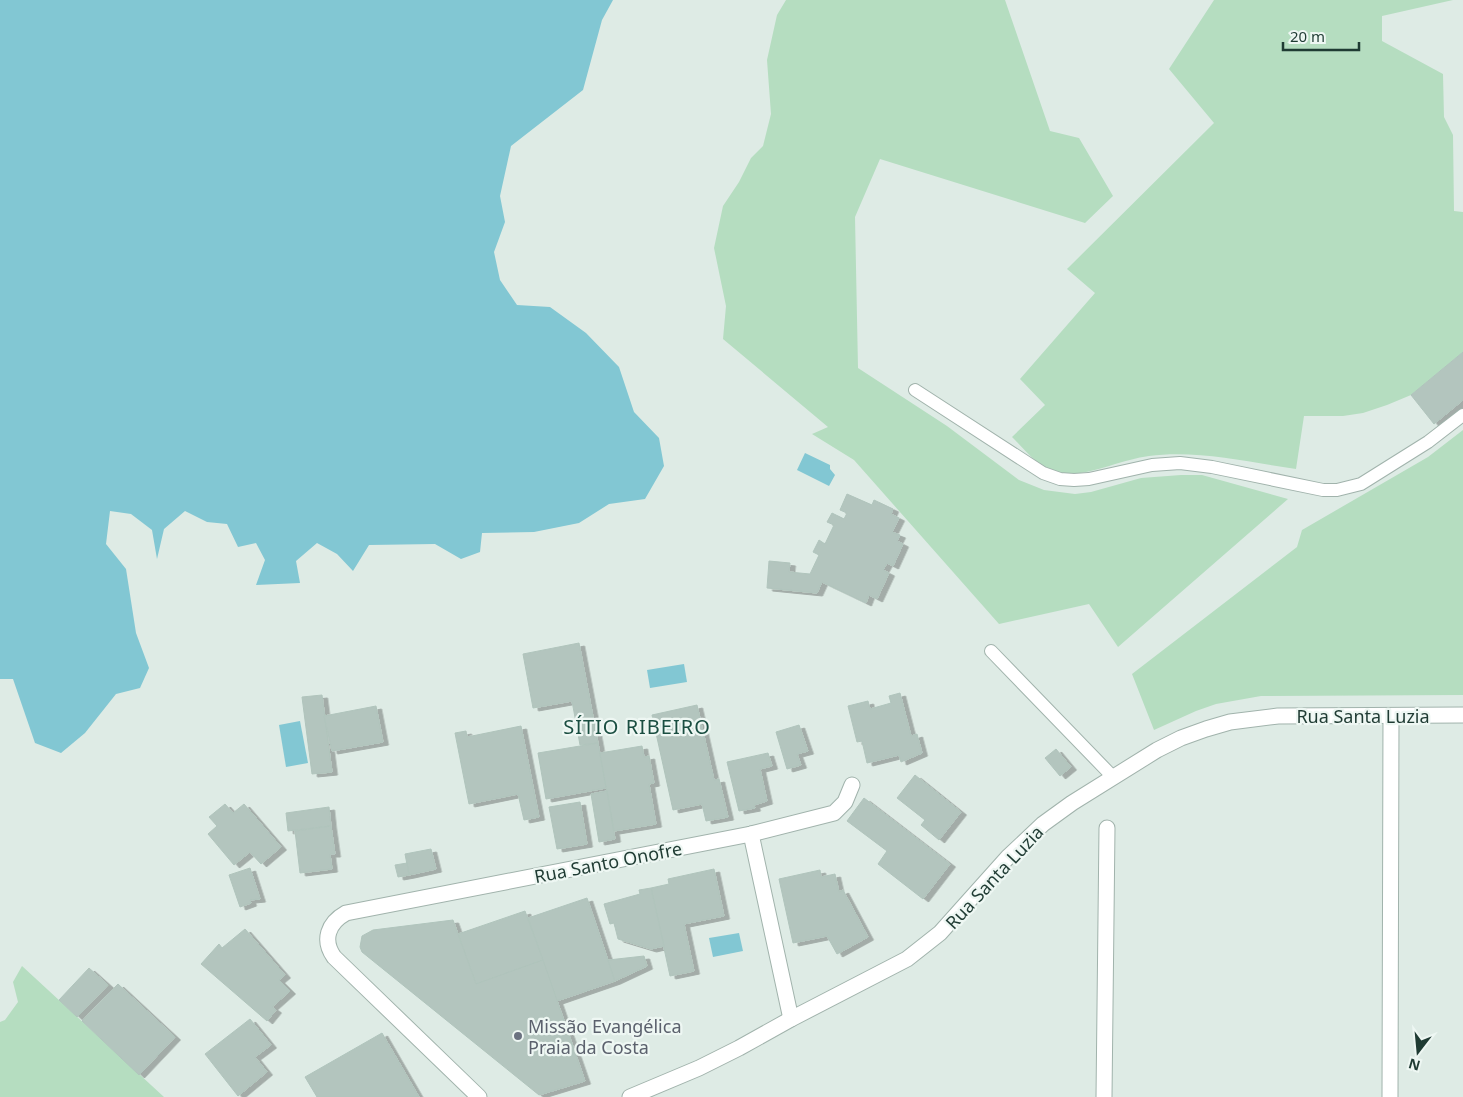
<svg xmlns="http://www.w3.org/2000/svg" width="1463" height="1097" font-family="'Noto Sans',sans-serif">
	<defs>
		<filter id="shadow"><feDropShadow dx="5.5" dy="3" stdDeviation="0" flood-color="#0004"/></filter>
	</defs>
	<rect width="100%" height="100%" fill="#deebe5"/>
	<g fill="#b5ddc0">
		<path d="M786 0H1005L1050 131 1079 138 1113 196 1085 223 880 159 855 217 858 368 947 426 1019 480 1044 490 1075 494 1091 492 1141 478 1181 475H1202L1288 499 1118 647 1089 604 999 624 854 460 812 434 828 427 723 339 726 306 714 248 723 206 739 182 751 158 763 146 771 114 767 60 777 15Z"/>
		<path d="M1214 0H1453L1382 16V41L1443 74 1444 117 1453 135 1454 211 1463 212V352L1411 395 1387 405 1363 413 1343 416H1304L1296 469C1247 462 1198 450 1149 456 1122 459 1085 478 1060 473 1039 469 1026 451 1012 437L1045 405 1020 379 1095 293 1067 269 1214 123 1169 69Z"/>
		<path d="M1463 430V695L1261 696 1216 704 1196 711 1154 730 1132 674 1297 547 1302 530 1428 457Z"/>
		<path d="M22 966 164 1097H0V1022L5 1020 18 1002 13 982Z"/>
	</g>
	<g fill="#82c7d3">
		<path d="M0 0H613L602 20 583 90 511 146 500 196 505 222 494 252 500 280 517 305 550 307 586 333 619 367 634 412 659 438 664 466 645 499 609 504 579 523 534 532 482 533 480 552 461 559 435 544 369 545 353 571 337 554 317 543 296 561 300 583 256 585 265 560 256 543 238 547 227 524 207 522 185 511 164 529 157 559 152 530 131 514 110 511 106 544 126 569 136 633 149 668 140 688 116 694 85 733 61 753 35 743 13 679H0Z"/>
		<path d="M805 453 830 465V469L835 475 829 486 797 470Z"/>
		<path d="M684 664 687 682 650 688 647 670Z"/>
		<path d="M300 721 308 763 286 767 279 725Z"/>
		<path d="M739 933 743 951 713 957 709 938Z"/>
	</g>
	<g fill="#b3c5be" stroke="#b0c4bc" filter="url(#shadow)">
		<path d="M1463 352V400L1434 424 1411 395Z"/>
		<path d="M847 494 872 505 874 500 893 509 891 514 899 518 892 532 900 535 897 541 903 544 893 566 887 563 883 570 889 573 877 599 869 595 866 603 822 582 817 593 767 588 769 561 790 563 789 572 810 574 819 555 813 552 819 540 825 544 834 525 827 522 832 513 844 519 847 513 840 510Z"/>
		<path d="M579 643 598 743 580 745 572 701 533 708 523 654Z"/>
		<path d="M900 693 911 736 917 734 922 753 901 762 899 755 867 763 862 741 857 742 848 706 868 701 870 709 891 703 889 696Z"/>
		<path d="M322 695 332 772 312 774 302 697Z"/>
		<path d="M697 705 714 780 719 779 728 817 706 821 702 804 673 810 652 715Z"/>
		<path d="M376 706 383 742 332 751 324 716Z"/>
		<path d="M799 725 808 751 797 754 801 765 787 769 776 732Z"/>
		<path d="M521 726 539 817 524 820 518 794 469 804 455 733 466 731 467 737Z"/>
		<path d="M598 743 606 788 546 799 538 753Z"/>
		<path d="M642 746 644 757 649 756 654 783 649 784 656 824 614 831 600 753Z"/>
		<path d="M1056 749 1071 767 1060 776 1045 758Z"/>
		<path d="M768 753 772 766 760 769 767 801 754 805 755 808 739 811 727 762Z"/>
		<path d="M915 775 961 812 939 840 921 825 925 820 897 798Z"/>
		<path d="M607 791 615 839 599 842 591 794Z"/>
		<path d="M864 798 950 864 923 899 878 864 887 851 847 821Z"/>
		<path d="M580 802 587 844 557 849 549 807Z"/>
		<path d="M225 804 233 813 244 804 281 847 261 864 250 852 234 865 208 834 217 826 209 817Z"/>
		<path d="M329 807 331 826 288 831 286 813Z"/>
		<path d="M331 826 335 854H330L332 869 300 873 295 831Z"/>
		<path d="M431 849 436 869 409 875 405 854Z"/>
		<path d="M407 863 409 875 398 877 395 865Z"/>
		<path d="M250 868 260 899 250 900 251 903 240 907 229 875Z"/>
		<path d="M714 869 724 916 684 924 694 971 670 976 651 888 669 884 668 879Z"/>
		<path d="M820 870 821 877 835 874 839 892 843 890 868 937 837 954 827 936 793 943 779 879Z"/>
		<path d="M651 888 664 946 651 949 618 939 614 923 610 924 604 904 640 894 639 890Z"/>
		<path d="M587 898 615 981 557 1001 528 918Z"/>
		<path d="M525 911 543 960 476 984 458 934Z"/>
		<path d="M453 920 476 984 543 960 585 1081 539 1095 362 952 360 947 362 936 373 930Z"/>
		<path d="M245 929 285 975 279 980 290 991 272 1007 276 1010 267 1021 201 964 219 944 222 948Z"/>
		<path d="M644 956 647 966 615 981 608 960Z"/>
		<path d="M89 968 108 985 77 1017 59 1000Z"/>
		<path d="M118 984 175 1037 139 1075 82 1021Z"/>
		<path d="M250 1019 271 1045 255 1057 267 1072 238 1096 205 1054Z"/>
		<path d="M382 1033 419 1097H317L305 1077Z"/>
	</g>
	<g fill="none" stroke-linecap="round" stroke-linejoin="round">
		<defs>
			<g id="service">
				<path d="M915 390 1043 473 1060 479 1074 480 1089 479 1152 465 1180 463 1212 467 1323 490H1337L1361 484 1428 442 1463 415"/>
				<path d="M991 651 1113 777"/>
			</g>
			<g id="minor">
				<path d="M751 834 791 1019"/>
				<path d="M479 1097 334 957C322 940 328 923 346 913L751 834 834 813 845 802 852 785"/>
				<path d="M630 1097 699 1068 739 1048 791 1019 907 959 940 933 1008 857 1043 824 1072 803 1157 750 1181 738 1206 729 1230 722 1278 716 1463 715"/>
				<path d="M1104 1097 1107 828"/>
				<path d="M1390 1097 1391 716"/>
			</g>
		</defs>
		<use href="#service" stroke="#a1b3ac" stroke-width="14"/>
		<use href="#minor" stroke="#a1b3ac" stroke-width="17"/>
		<use href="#service" stroke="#fff" stroke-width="12"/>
		<use href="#minor" stroke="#fff" stroke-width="15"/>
	</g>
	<circle fill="#6b7280" stroke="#eef7f3" stroke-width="2" cx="518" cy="1036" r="5"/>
	<g text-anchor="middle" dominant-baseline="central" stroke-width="4.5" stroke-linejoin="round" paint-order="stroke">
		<g font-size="18" fill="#1f3b33" stroke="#eef7f3">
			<text x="1363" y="716">Rua Santa Luzia</text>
			<text transform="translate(608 862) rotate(-11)">Rua Santo Onofre</text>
			<text transform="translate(994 877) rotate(-47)">Rua Santa Luzia</text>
		</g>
		<g font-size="18" fill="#5b616d" stroke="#eef7f3" text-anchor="start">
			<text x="528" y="1026">Missão Evangélica<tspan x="528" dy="21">Praia da Costa</tspan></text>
		</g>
		<g font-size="20" letter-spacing="1" fill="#1a4e41" stroke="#eef7f3">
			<text x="637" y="726">SÍTIO RIBEIRO</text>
		</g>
	</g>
	<g transform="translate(1418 1052) rotate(196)" stroke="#eef7f3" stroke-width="4" paint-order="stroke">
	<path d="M0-4L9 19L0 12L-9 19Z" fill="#1f3b33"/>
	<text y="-8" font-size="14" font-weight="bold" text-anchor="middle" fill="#1f3b33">N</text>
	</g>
	<path d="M1283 42v8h76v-8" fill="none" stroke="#1f3b33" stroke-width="2.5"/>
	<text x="1290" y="42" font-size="15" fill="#1f3b33" stroke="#eef7f3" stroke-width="4" paint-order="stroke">20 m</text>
</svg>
